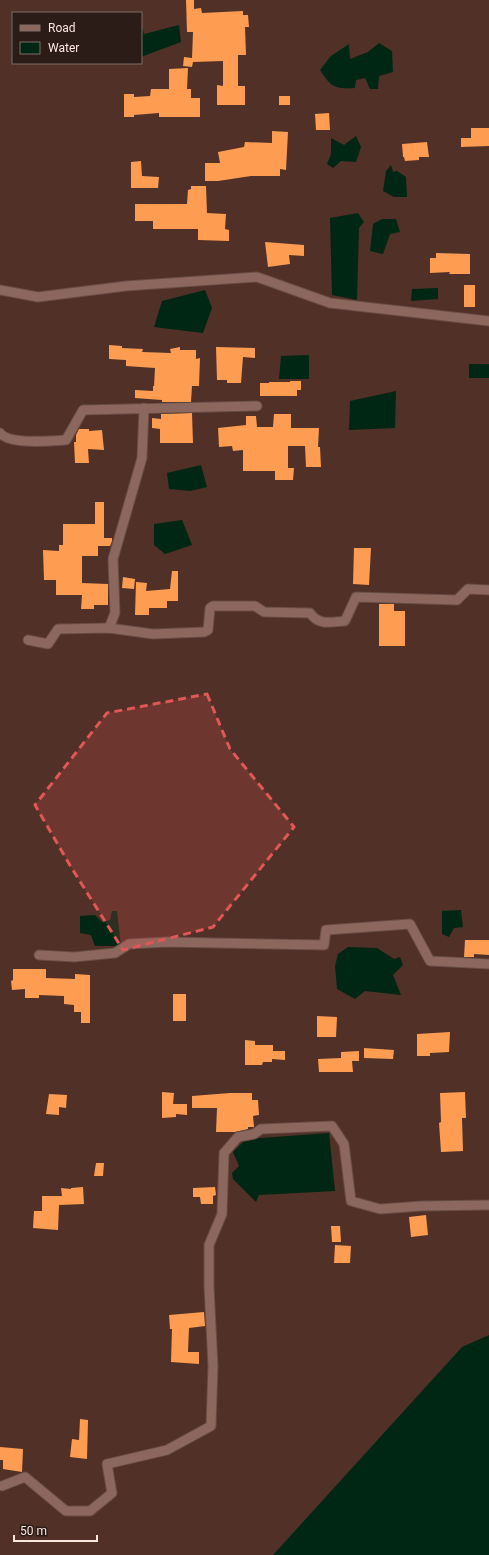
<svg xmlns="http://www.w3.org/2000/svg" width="489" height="1555" font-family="Roboto,sans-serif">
	<rect width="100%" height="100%" fill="#503027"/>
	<g fill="#002713">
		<path d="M141 24 144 34 179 25 181 42 141 57Z"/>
		<path d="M379 43 392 51 393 72 379 76 378 89H370L365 78 356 80 355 88C334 89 331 87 320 70L331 56 349 44 350 59 368 52Z"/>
		<path d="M356 136 361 147 356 162 341 161 333 168 327 164 331 154V138L344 145Z"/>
		<path d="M391 165 393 172 397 171 406 177 407 197H394L383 191 386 171Z"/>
		<path d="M358 213 364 222 359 228 357 300 332 295 330 218Z"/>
		<path d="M382 219H396L400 232 390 234 383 254 370 251 373 224Z"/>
		<path d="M438 288V299L411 301 412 289Z"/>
		<path d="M205 290 212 308 203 333 154 327 162 301Z"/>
		<path d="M309 355V379H279L281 356Z"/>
		<rect x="469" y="364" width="20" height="14"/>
		<path d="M396 391 395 428 349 430 350 401Z"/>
		<path d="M201 465 207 487 190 491 169 489 167 473Z"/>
		<path d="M182 520 192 545 165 554 154 545V524Z"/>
		<path d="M461 910 463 927 454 928 449 937 442 934V911Z"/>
		<path d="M112 911H117L121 946H95L91 935 80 933V916L95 915 102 922 110 920Z"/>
		<path d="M348 947 377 948 394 959 400 957 403 965 393 975 401 995 365 991 355 999 337 989 335 966 338 954Z"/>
		<path d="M329 1133 335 1191 259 1195 256 1202 233 1179 232 1173 239 1166 233 1152 246 1139Z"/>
		<path d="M489 1335V1555H273L462 1347Z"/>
	</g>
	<g fill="#fe9d52">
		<path d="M186 0H194V9L201 8 202 13 243 11V15H248L249 27H245L246 55H238V86H245V105H217V85L223 86V61L193 62 192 67 183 66 184 57 192 58 193 32H187Z"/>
		<path d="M188 68 187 89H191V98H200V117H159V113L134 115V117H124V94H134V97L150 96 151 89H169V69Z"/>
		<rect x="279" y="96" width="11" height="9"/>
		<path d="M329 113 330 130H316L315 114Z"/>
		<path d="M471 128H489V146L461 147V138H471Z"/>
		<path d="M272 131 288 132 286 170 280 169V176H251L218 181H205V163H220L218 152 244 147 245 142 272 143Z"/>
		<path d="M427 142 429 157H419V160L405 161 404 157H403L402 144Z"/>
		<path d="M141 161 142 176 159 177 158 188H131V162Z"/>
		<path d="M191 186H206L207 213 226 214 225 229 229 230V241L198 240V229H153V221H135V204H187L188 190 191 189Z"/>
		<path d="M265 242 304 245V256L289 255 290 264 268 267Z"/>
		<path d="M436 253 470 254V274H449L450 272 430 273V258H436Z"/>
		<rect x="464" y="285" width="11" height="22"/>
		<path d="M109 345 122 346V348L143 349 142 352 171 353 170 349 180 347V350H196V359L200 358 199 386H192L191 402H162V400L135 398V390L153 391V386H154L155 368 126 366V360L109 359Z"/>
		<path d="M216 347 255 348V358L243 357 241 383H227V380H217Z"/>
		<path d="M290 381H301V390H297V396H260V383H269V382H290Z"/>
		<path d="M192 413 193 443H160V429L152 428V418L161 419V414Z"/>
		<path d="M274 414H291V428H319L318 447H320L321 467H306L305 446H288V468H294L293 480H275V471H243V450L233 451 232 446 219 447 218 428 246 425V416H256L257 427H273Z"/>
		<path d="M79 429H89V431L102 430 104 450 88 449 89 463H75L74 442H76V435Z"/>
		<path d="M95 502H104V538H112V541L110 546H98V556H82V583L108 584V605H94V609H81L82 595H56V580H44L43 550 59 551V545H63V524H95Z"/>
		<path d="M354 548H371L369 585 353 584Z"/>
		<path d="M172 571H178V601H167V608H149V615H135L136 582 147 583 146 591 170 589Z"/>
		<path d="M123 577 135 579 134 589 122 588Z"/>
		<path d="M379 604H394V611H405V646H379Z"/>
		<path d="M465 940H489V955L474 954V957H464Z"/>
		<path d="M13 969H46V978L75 979V974L90 975V1023H81V1012H74V1005L64 1004V996L39 995V998H25V989L12 990 11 981 13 980Z"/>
		<rect x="173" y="994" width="13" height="27"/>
		<path d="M317 1016 337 1017 336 1037H317Z"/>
		<path d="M450 1032 449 1052 430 1053V1056H417V1034Z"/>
		<path d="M245 1040 255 1041V1045H273V1051H285V1060L272 1059V1062H263L262 1065H245Z"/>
		<path d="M364 1048 394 1050 393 1059 364 1058Z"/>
		<path d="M359 1051V1061H352L353 1072H319L318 1059 341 1058V1052Z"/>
		<path d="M162 1092 174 1093 173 1104H187V1115L176 1114V1117L162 1118Z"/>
		<path d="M465 1092 466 1118H462L463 1151 441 1152 439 1123 441 1122 440 1093Z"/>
		<path d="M230 1093H252V1100H258L259 1115 253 1116 254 1127H248V1129L235 1132H216L217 1108H192V1096Z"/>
		<path d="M49 1094 67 1095 66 1108 59 1107V1115L46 1114Z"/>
		<path d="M96 1163H104L103 1176H94Z"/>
		<path d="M83 1187 84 1204 59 1205 58 1230 33 1228 34 1211H42V1196H62L61 1188 71 1189V1188Z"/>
		<path d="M215 1187 216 1195 213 1196V1204H201L200 1197H193V1188Z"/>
		<path d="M426 1215 428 1235 411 1237 409 1217Z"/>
		<path d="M331 1226H340L341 1242H332Z"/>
		<path d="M335 1245 351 1246 350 1263H334Z"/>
		<path d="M204 1312 205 1326 189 1328 188 1352H199V1364L171 1362 172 1329H170L169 1315Z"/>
		<path d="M80 1419 88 1420 87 1459 70 1457 72 1439 79 1440Z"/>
		<path d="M0 1447 23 1449 22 1472 3 1469V1460H0Z"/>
	</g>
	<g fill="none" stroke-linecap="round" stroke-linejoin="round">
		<defs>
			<g id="street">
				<path d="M0 290 38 297 126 286 257 277 330 303 489 321"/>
				<path d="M0 433C9 445 51 441 66 440L83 410 257 406"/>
				<path d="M109 628 115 613 113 559 142 458 144 408"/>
				<path d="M28 640 48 644 58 629 109 628 153 634 204 632 208 630 210 608 213 606H255L264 612 310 613C319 626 331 622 345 621L356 597 457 600 468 589 489 590"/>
				<path d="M39 955 74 957 115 953 129 944 167 942 324 945 326 930 410 924 430 961 489 964"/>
				<path d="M2 1486 25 1477 66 1511H90L112 1493 107 1464 167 1450 211 1426 213 1366 209 1287V1245L222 1214 224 1153 238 1137 254 1134 261 1129 332 1126 344 1144 351 1201 380 1209 422 1206 489 1205"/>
			</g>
		</defs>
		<use href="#street" stroke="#684d45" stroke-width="11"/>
		<use href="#street" stroke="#8c675d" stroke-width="9"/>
	</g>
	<path fill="#df5756" fill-opacity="0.2" stroke="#df5756" stroke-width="3" stroke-dasharray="8 5" stroke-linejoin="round" d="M207 694 230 749 294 827 213 927 123 950 71 867 35 805 107 713Z"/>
	<rect x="12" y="12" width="130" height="52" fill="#2b1c18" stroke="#7e6c68"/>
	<rect x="20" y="25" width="20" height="6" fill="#8c675d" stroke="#7e6c68"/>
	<text x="48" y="32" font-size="12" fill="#fae5df">Road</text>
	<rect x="20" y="42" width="20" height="12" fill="#002713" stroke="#7e6c68"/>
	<text x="48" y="52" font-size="12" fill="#fae5df">Water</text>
	<path d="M14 1535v6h83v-6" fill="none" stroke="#fae5df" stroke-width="2"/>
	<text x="20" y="1535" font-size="12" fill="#fae5df" stroke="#2b1c18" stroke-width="3" paint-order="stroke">50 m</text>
</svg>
